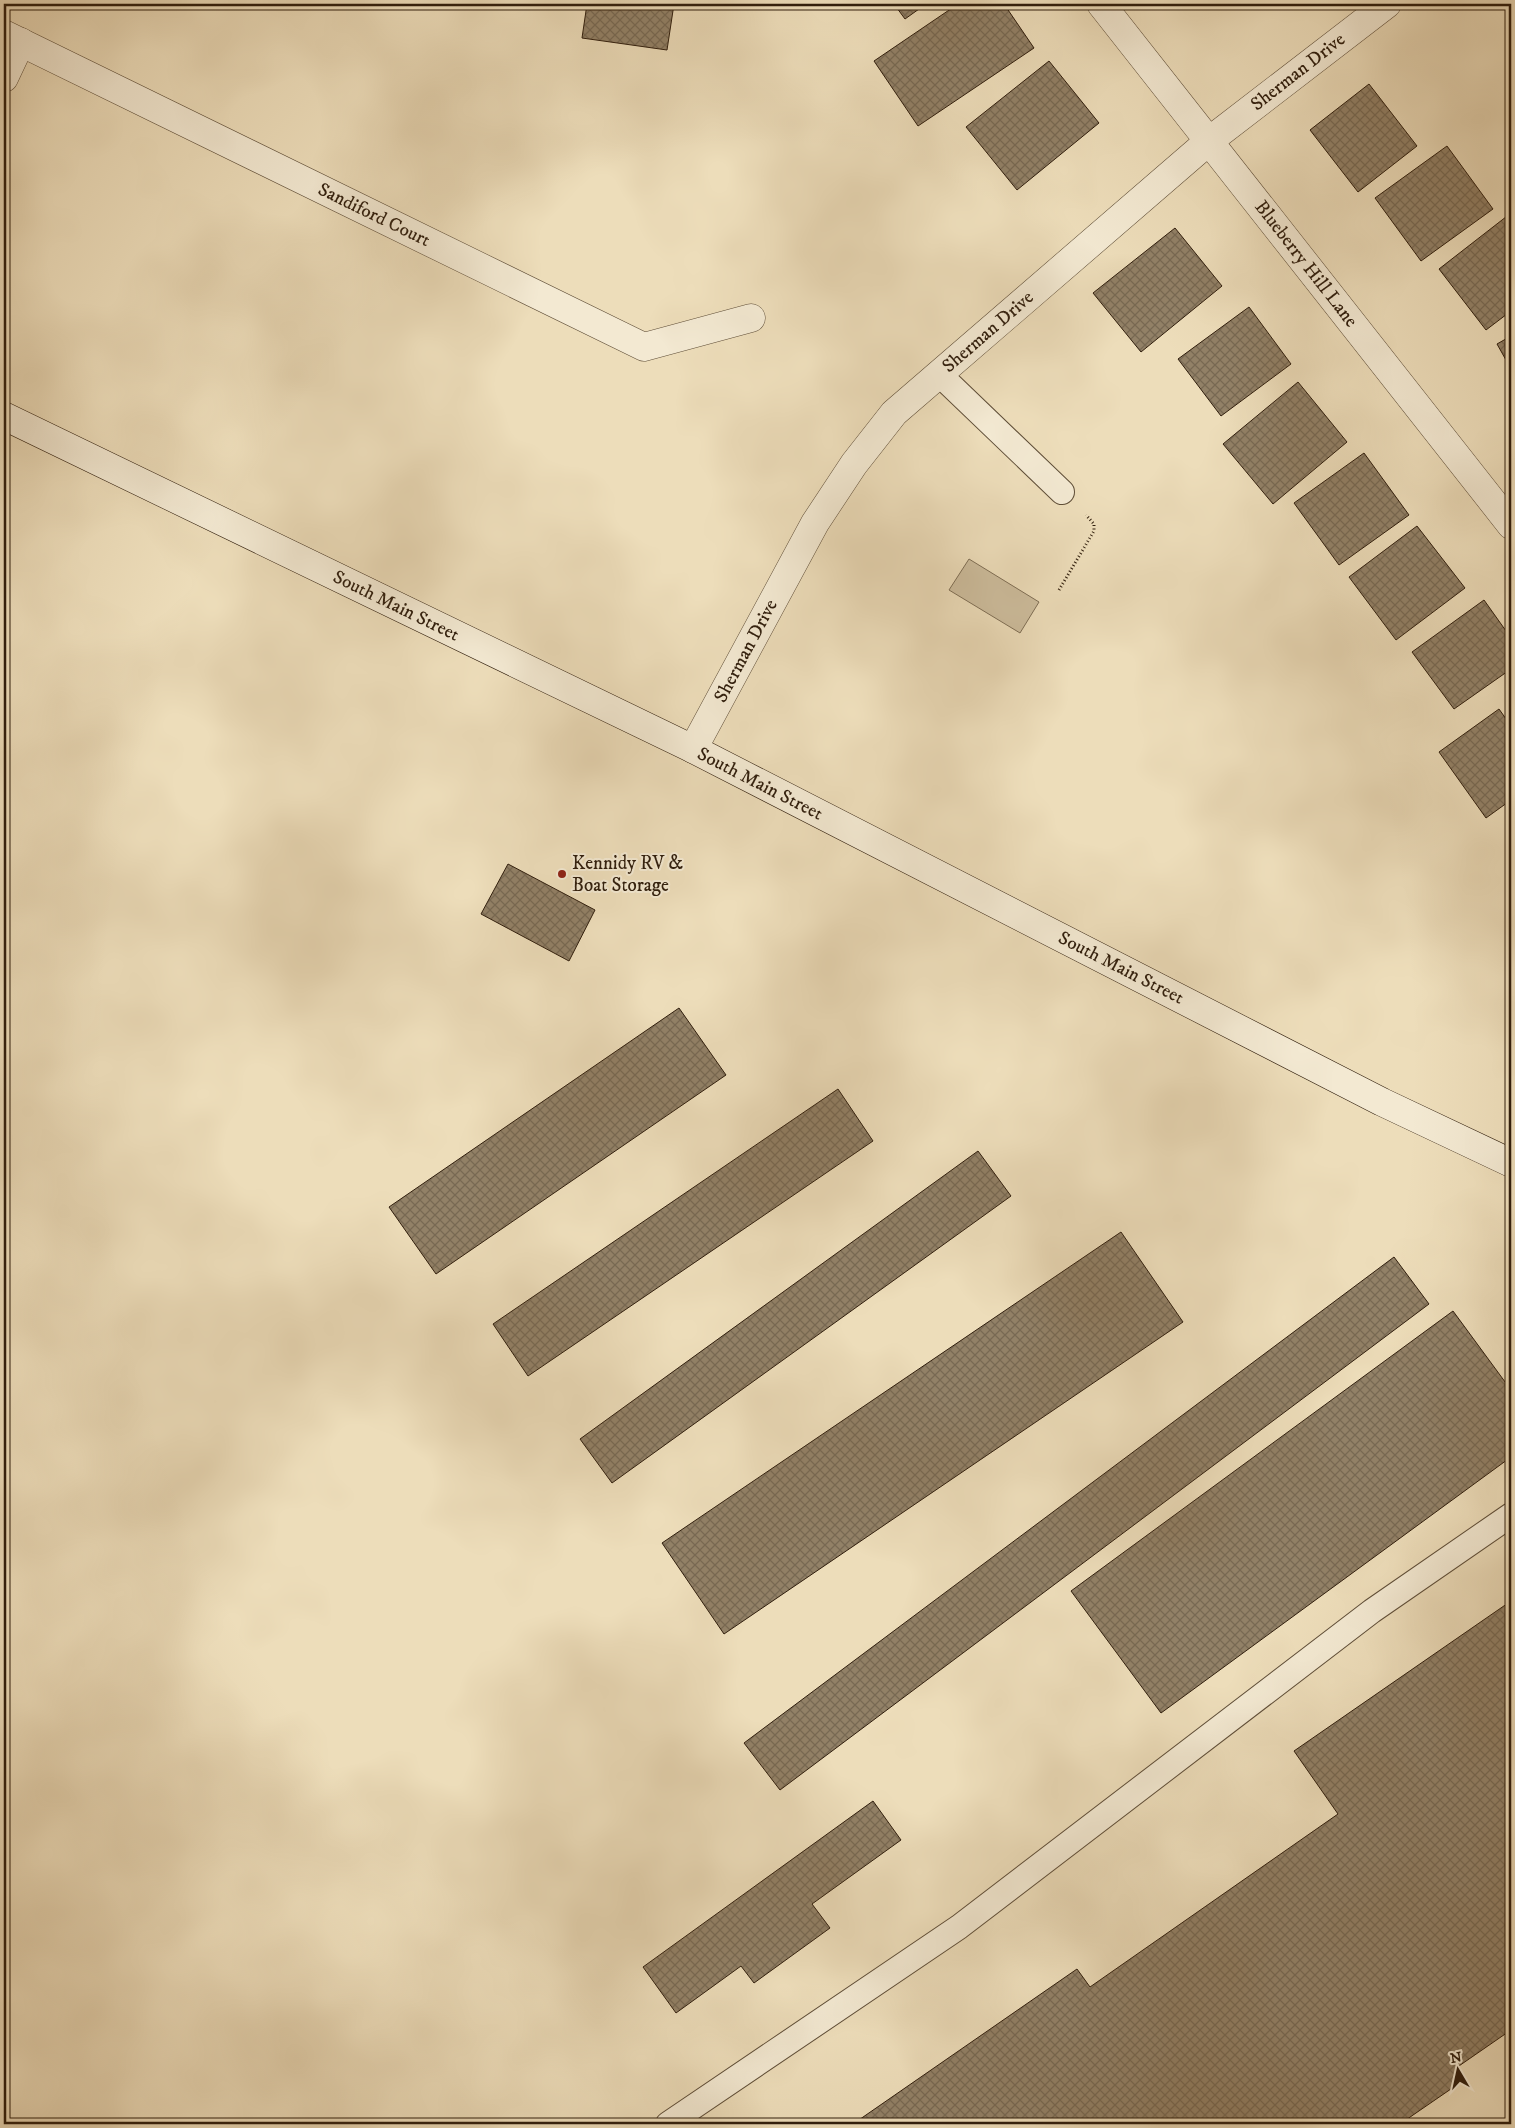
<svg xmlns="http://www.w3.org/2000/svg" width="1515" height="2128" font-family="'IM FELL DW Pica',serif">
	<defs>
		<pattern id="building-cross-hatch" width="8" height="8" patternUnits="userSpaceOnUse" patternTransform="scale(1.25)"><rect width="8" height="8" fill="#928167"/><path d="M0 0l8 8M0 8l8-8" fill="none" stroke="#786953"/></pattern>
	</defs>
	<rect width="100%" height="100%" fill="#edddba"/>
	<filter id="stains"><feTurbulence type="fractalNoise" baseFrequency=".004" numOctaves="4"/><feColorMatrix values="0 0 0 0 .2 0 0 0 0 .09 0 0 0 0 .02 0 0 0 .5 -.17"/></filter>
	<radialGradient id="worn" r=".72"><stop offset=".6" stop-color="#630" stop-opacity="0"/><stop offset="1" stop-color="#630" stop-opacity=".3"/></radialGradient>
	<path fill="#cdbd9d" stroke="#7e6e55" d="M969 559 1039 602 1020 633 949 590Z"/>
	<g fill="url(#building-cross-hatch)" stroke="#301e0d">
		<path d="M587 4H674L667 50 582 38Z"/>
		<path d="M894 4H926L905 19Z"/>
		<path d="M958 4H1004L1034 48 918 126 874 61Z"/>
		<path d="M1049 61 1099 123 1017 190 966 127Z"/>
		<path d="M1369 84 1417 146 1358 192 1310 130Z"/>
		<path d="M1447 146 1493 209 1421 261 1375 198Z"/>
		<path d="M1511 213V311L1486 330 1439 269Z"/>
		<path d="M1175 228 1222 286 1141 352 1093 293Z"/>
		<path d="M1249 307 1291 364 1221 416 1178 359Z"/>
		<path d="M1511 336V369L1497 344Z"/>
		<path d="M1298 382 1347 442 1273 504 1223 444Z"/>
		<path d="M1364 453 1409 515 1339 565 1294 503Z"/>
		<path d="M1417 526 1465 588 1396 640 1349 577Z"/>
		<path d="M1484 600 1511 638V669L1454 709 1412 652Z"/>
		<path d="M1499 709 1511 726V800L1486 818 1439 752Z"/>
		<path d="M508 864 595 910 569 961 481 914Z"/>
		<path d="M679 1008 726 1075 436 1274 389 1207Z"/>
		<path d="M838 1089 873 1141 528 1376 493 1324Z"/>
		<path d="M978 1151 1011 1196 612 1483 580 1439Z"/>
		<path d="M1121 1232 1183 1322 724 1634 662 1543Z"/>
		<path d="M1394 1257 1429 1304 780 1790 744 1743Z"/>
		<path d="M1453 1311 1511 1390V1457L1161 1713 1071 1591Z"/>
		<path d="M1511 1601V2030L1456 2068 1464 2080 1400 2124H853L1077 1969 1090 1987 1338 1814 1294 1751Z"/>
		<path d="M873 1801 901 1840 812 1904 830 1928 754 1983 741 1966 676 2013 643 1967Z"/>
	</g>
	<g fill="none" stroke-linecap="round" stroke-linejoin="round">
		<defs>
			<g id="lane">
				<path d="M939 374 1062 492"/>
				<path d="M668 2124 959 1927 1372 1611 1511 1515"/>
			</g>
			<g id="street">
				<path d="M1101 4 1511 525"/>
				<path d="M4 34 644 347 751 318"/>
				<path d="M4 78 21 42"/>
				<path d="M693 749 815 523 854 464 894 413 1209 141 1387 4"/>
			</g>
			<path id="secondary" d="M4 416 693 749 1382 1102 1511 1163"/>
		</defs>
		<use href="#lane" stroke="#5f4e38" stroke-width="26"/>
		<use href="#street" stroke="#5f4e38" stroke-width="29"/>
		<use href="#secondary" stroke="#301e0d" stroke-width="29"/>
		<path stroke="#301e0d" stroke-width="3" stroke-dasharray="1 2.5" stroke-linecap="butt" d="M1059 590 1094 531V524L1086 515"/>
		<use href="#lane" stroke="#f3e9d2" stroke-width="24"/>
		<use href="#street" stroke="#f3e9d2" stroke-width="28"/>
		<use href="#secondary" stroke="#f3e9d2" stroke-width="28"/>
	</g>
	<circle fill="#8f2418" stroke="#f3e9d2" stroke-width="2" cx="562" cy="874" r="5"/>
	<g text-anchor="middle" dominant-baseline="central" stroke-width="4" stroke-linejoin="round" paint-order="stroke">
		<g font-size="19" fill="#301e0d" stroke="#f3e9d2">
			<text transform="translate(1298 72) rotate(-38)">Sherman Drive</text>
			<text transform="translate(374 215) rotate(26)">Sandiford Court</text>
			<text transform="translate(1306 264) rotate(52)">Blueberry Hill Lane</text>
			<text transform="translate(988 332) rotate(-41)">Sherman Drive</text>
			<text transform="translate(396 606) rotate(26)">South Main Street</text>
			<text transform="translate(746 651) rotate(-62)">Sherman Drive</text>
			<text transform="translate(760 784) rotate(27)">South Main Street</text>
			<text transform="translate(1121 968) rotate(27)">South Main Street</text>
		</g>
		<g font-size="19" fill="#301e0d" stroke="#f3e9d2" text-anchor="start">
			<text x="572" y="863">Kennidy RV &amp;<tspan x="572" dy="22">Boat Storage</tspan></text>
		</g>
	</g>
	<rect width="1515" height="2128" fill="none" stroke="#edddba" stroke-width="20"/>
	<rect x="5" y="5" width="1505" height="2118" fill="none" stroke="#301e0d" stroke-width="2.5"/>
	<rect x="10" y="10" width="1495" height="2108" fill="none" stroke="#301e0d"/>
	<g transform="translate(1458 2070) rotate(351)" stroke="#f3e9d2" stroke-width="4" paint-order="stroke">
	<path d="M0-4L9 19L0 12L-9 19Z" fill="#301e0d"/>
	<text y="-8" font-size="14" font-weight="bold" text-anchor="middle" fill="#301e0d">N</text>
	</g>
	<rect width="100%" height="100%" filter="url(#stains)"/>
	<rect width="100%" height="100%" fill="url(#worn)"/>
</svg>
